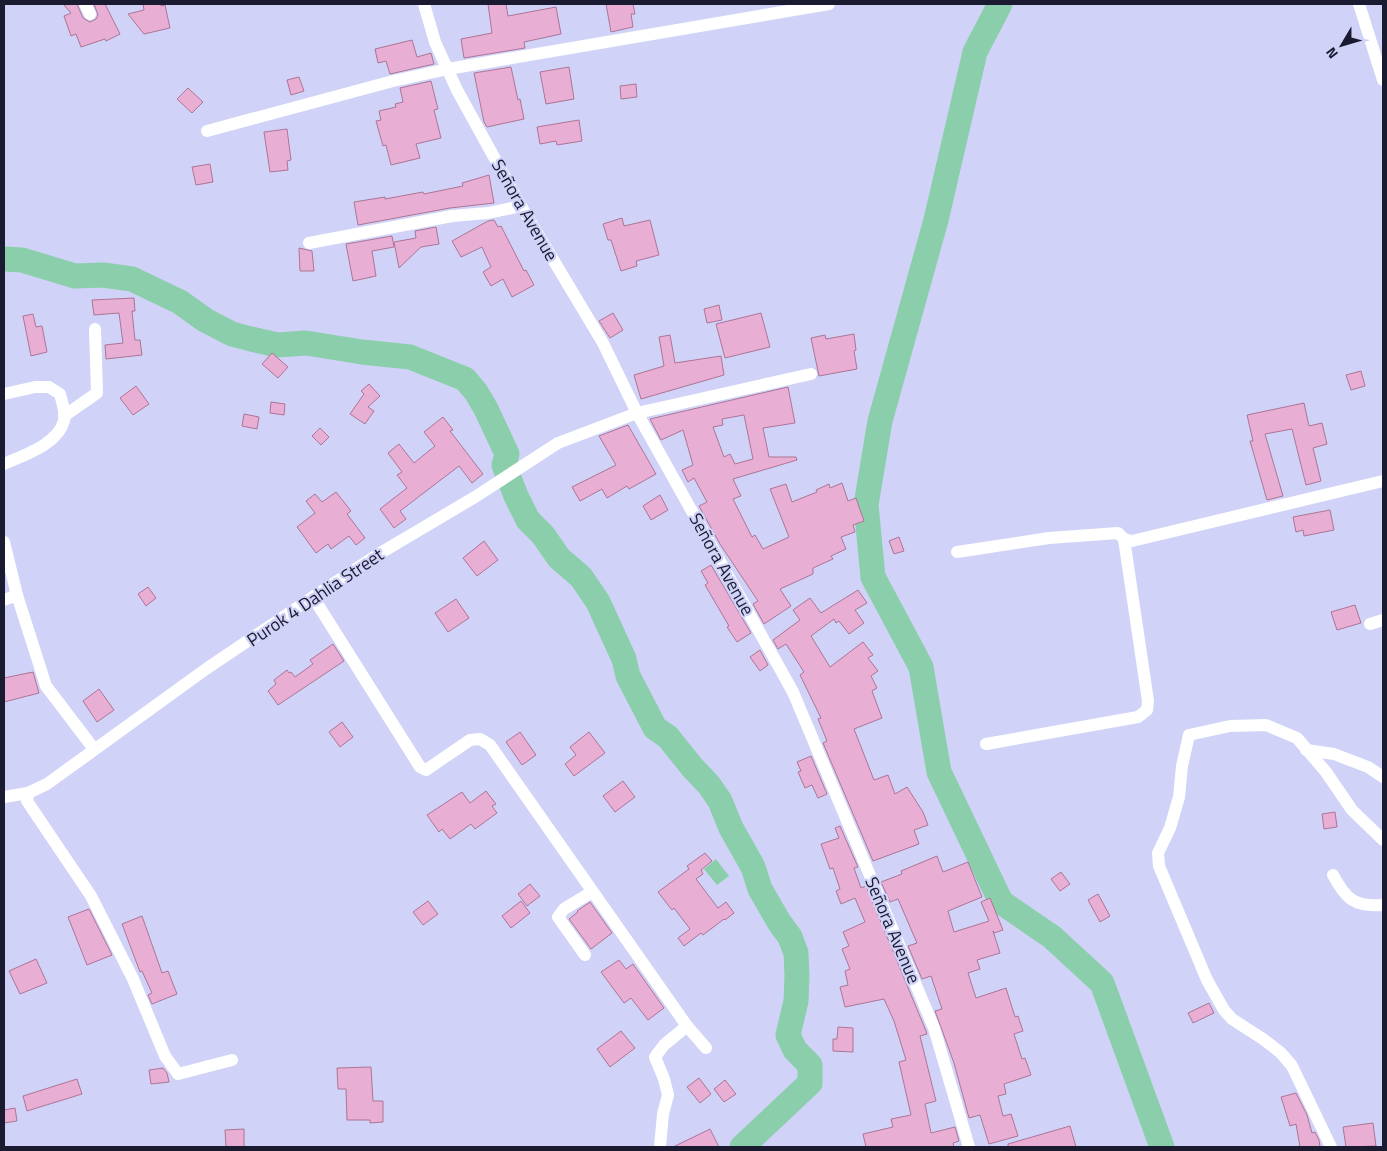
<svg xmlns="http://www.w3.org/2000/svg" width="1387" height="1151" font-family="'Titillium Web',sans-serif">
	<rect width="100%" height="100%" fill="#d0d3f7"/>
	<path fill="#8bceab" d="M716 859 729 876 717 885 704 869Z"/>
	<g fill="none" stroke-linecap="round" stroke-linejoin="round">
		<g stroke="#8bceab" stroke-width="25">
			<path d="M1000 4 975 52 936 220 880 421 866 505 873 577 921 667 939 772 1001 902 1052 937 1102 983 1162 1147"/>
			<path d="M4 259 22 260 75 276 103 275 132 279 180 302 205 320 232 334 251 339 277 345 306 343 362 352 410 357 465 379 476 392 486 409 507 454 504 465 516 496 528 520 543 535 559 558 581 577 598 602 624 659 628 676 655 728 668 737 692 767 709 785 720 801 731 828 753 867 760 889 779 922 790 937 796 953 797 976 796 1001 788 1035 795 1050 810 1065V1083L742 1147"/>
		</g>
	</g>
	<g fill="#e9aed3" stroke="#ab7597" fill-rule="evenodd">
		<path d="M63 4H77L83 18 90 22 96 19 98 15 94 4H105L120 34 106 41 105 39 81 47 76 34 71 36 64 16 71 13Z"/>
		<path d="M143 4H161V6L165 5 170 28 144 34 128 14 144 10Z"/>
		<path d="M488 4H506L508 16 556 7 561 34 524 42 525 48 464 58 461 39 492 33Z"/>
		<path d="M606 4H633L635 14H631L633 27 611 32Z"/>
		<path d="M412 40 417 57 431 53 434 64 390 74 386 61 378 63 375 49Z"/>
		<path d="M511 67 518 100 520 99 524 119 487 127 484 122 474 73Z"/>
		<path d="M569 67 574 99 546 104 540 72Z"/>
		<path d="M299 77 304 91 291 95 287 80Z"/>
		<path d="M431 81 438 109 434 110 441 138 416 144 420 158 391 165 386 145 383 146 376 121 381 120 379 111 396 107 395 104 403 102 400 88Z"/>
		<path d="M636 84 637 97 621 99 620 86Z"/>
		<path d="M188 88 203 102 192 113 177 99Z"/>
		<path d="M579 120 582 141 557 145 556 141 540 144 537 127Z"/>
		<path d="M287 129 291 160 287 161 288 170 270 172 264 132Z"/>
		<path d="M210 164 213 182 196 185 192 167Z"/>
		<path d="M489 175 494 203 450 208 358 225 354 202 385 197V199L423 192 424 194 463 186 462 183Z"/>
		<path d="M622 218 624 226 650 220 659 255 636 261 637 266 621 271 611 240H608L603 224Z"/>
		<path d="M494 220 498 227 501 226 524 271 526 270 534 285 512 297 503 279 491 286 483 272 491 267 482 247 461 257 452 241 488 221Z"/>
		<path d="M436 227 439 244 421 247 399 268 394 242 416 238 415 231Z"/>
		<path d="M392 236 394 247 372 251 376 276 353 281 346 244Z"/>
		<path d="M299 248 312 251 314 271H300Z"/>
		<path d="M134 298 135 311H132L135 340H140L142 355 106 359 105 345 123 343 119 313 94 315 92 300Z"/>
		<path d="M719 305 722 320 707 323 704 309Z"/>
		<path d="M613 313 623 330 610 338 599 321Z"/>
		<path d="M761 313 770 347 725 358 716 324Z"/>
		<path d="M33 314 36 327 42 326 47 352 31 356 23 316Z"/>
		<path d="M854 334 856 350 854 351 857 369 819 376 811 338 825 335 826 339Z"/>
		<path d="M670 335 675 363 721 356 724 375 641 399 634 375 664 366 659 337Z"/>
		<path d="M272 353 288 367 278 378 262 364Z"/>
		<path d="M1361 371 1365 386 1351 390 1346 375Z"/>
		<path d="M369 384 380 396 368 407 374 411 365 424 350 414 364 394 361 391Z"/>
		<path d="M136 386 149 404 133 415 120 398Z"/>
		<path d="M788 387 795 423 763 428 769 457H796L797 460 733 479 741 496 733 499 752 537 755 535 763 549 789 537 770 489 786 484 792 502 817 492 816 490 829 484 830 488 842 483 848 501 856 498 864 521 853 525 855 532 841 537 846 549 831 556 833 559 813 568V574L780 589 791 606 764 624 753 604 758 601 720 544 699 506 707 502 694 478 688 482 682 470 693 465 683 430 661 440 650 419ZM744 415 753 459 735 464 730 454 724 457 713 427 723 425 722 419Z"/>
		<path d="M271 402 285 404 284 415 270 413Z"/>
		<path d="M1304 403 1309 426 1322 423 1327 444 1313 448 1321 481 1306 485 1292 429 1265 434 1283 496 1267 500 1250 441H1253L1247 415Z"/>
		<path d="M244 414 259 417 257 429 242 426Z"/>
		<path d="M443 417 453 430 450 431 483 474 472 483 459 466 400 511 406 519 394 528 380 509 407 488 397 475 402 472 388 453 399 444 414 463 435 446 424 432Z"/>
		<path d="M628 425 656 474 629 489 627 486 607 498 602 489 580 501 572 487 616 465 599 436Z"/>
		<path d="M320 428 329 437 321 445 312 436Z"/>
		<path d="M336 492 351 511 347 514 365 538 356 545 349 536 331 549 328 544 316 553 297 527 315 513 306 501 315 494 322 502Z"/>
		<path d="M660 495 668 510 651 520 643 506Z"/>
		<path d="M1330 510 1334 530 1304 536 1303 530 1296 532 1293 517Z"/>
		<path d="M899 537 904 551 894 554 889 541Z"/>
		<path d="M484 541 498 560 477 576 463 558Z"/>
		<path d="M711 565 751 633 737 642 727 627 729 626 705 585 708 583 701 571Z"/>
		<path d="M148 587 156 598 146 606 138 594Z"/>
		<path d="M858 590 867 603 855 610 864 623 849 634 839 621 836 623 834 619 811 636 830 667 863 642 873 655 868 658 878 671 871 676 877 688 872 691 882 718 854 729 874 780 888 775 895 794 907 787 923 812 928 825 914 830 919 844 873 861 823 743 827 741 818 719 821 718 800 675 804 672 786 644 778 649 773 640 800 620 793 610 810 598 821 613Z"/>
		<path d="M456 599 469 618 448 632 435 613Z"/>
		<path d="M1355 605 1361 623 1337 630 1331 612Z"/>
		<path d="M333 644 344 661 278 705 268 691 276 684 274 680 287 670 289 673 291 672 295 677 313 664 310 660Z"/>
		<path d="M760 650 768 665 760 671 750 657Z"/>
		<path d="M33 672 39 693 4 702V678Z"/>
		<path d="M99 689 114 710 97 722 83 701Z"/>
		<path d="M342 722 353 737 340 747 329 732Z"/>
		<path d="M520 732 536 755 522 765 506 742Z"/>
		<path d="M589 732 605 753 574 776 565 764 576 755 570 747Z"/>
		<path d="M811 756 827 794 818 798 812 785 805 788 798 772 801 771 797 762Z"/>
		<path d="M623 781 635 797 615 812 603 796Z"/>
		<path d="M486 791 496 804 492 806 497 813 475 829 471 824 450 839 442 829 439 832 427 815 462 792 470 803Z"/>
		<path d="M1335 812 1337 827 1324 829 1322 814Z"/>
		<path d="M840 826 858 867 854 868 861 888 866 886 926 1031 927 1034 920 1036 936 1101 925 1104 931 1133 955 1127 959 1141 953 1143 954 1147H866L863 1134 893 1127 891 1119 911 1115 899 1062 906 1060 894 1021 884 999 845 1007 840 987 848 985 845 971 850 969 842 949 849 946 843 932 865 922 855 898 841 904 836 891 840 889 833 868 830 869 821 844 839 838 835 828Z"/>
		<path d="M705 853 712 861 701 870 703 874 696 879 718 908 726 902 734 913 725 920 724 919 703 935 701 933 684 946 678 938 690 929 674 908 672 910 658 892 689 869 687 866Z"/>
		<path d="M937 856 943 872 968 862 982 897 948 911 954 932 989 921 981 902 990 898 1003 930 994 933 993 931 1000 953 977 960 980 969 968 973 976 998 1006 988 1015 1017 1018 1016 1023 1031 1014 1034 1022 1059 1025 1058 1031 1075 1004 1084 1006 1094 998 1096 1003 1116 1011 1114 1018 1136 989 1144 980 1115 969 1118 954 1063 935 1011 942 1009 931 976 922 979 908 946 917 943 898 899 890 902 881 882 902 874 901 871Z"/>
		<path d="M1061 872 1070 884 1060 891 1051 879Z"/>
		<path d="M530 884 540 896 527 906 518 894Z"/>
		<path d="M1098 894 1110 916 1100 922 1088 900Z"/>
		<path d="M428 901 438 914 423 925 413 912Z"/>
		<path d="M521 901 530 913 511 928 502 916Z"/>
		<path d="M590 902 612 933 591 949 569 919 578 912 577 911Z"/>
		<path d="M89 909 112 955 87 965 68 917Z"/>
		<path d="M142 916 162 973 168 971 177 994 152 1004 148 995 152 993 142 971 140 972 122 924Z"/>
		<path d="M36 959 47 983 20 994 9 971Z"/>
		<path d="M619 960 626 969 633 964 664 1008 648 1020 631 998 624 1003 601 972Z"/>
		<path d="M1209 1003 1214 1013 1193 1023 1188 1013Z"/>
		<path d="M838 1027 853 1028V1052L833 1051V1039H837Z"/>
		<path d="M621 1031 635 1048 610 1067 597 1049Z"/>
		<path d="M371 1067 373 1101H383V1122L370 1123V1120H347L346 1089H338L337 1068Z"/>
		<path d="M163 1068 167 1073 169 1082 151 1084 149 1070Z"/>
		<path d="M699 1078 711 1094 700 1103 687 1087Z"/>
		<path d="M77 1079 82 1094 27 1111 23 1096Z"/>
		<path d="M725 1080 736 1094 724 1102 714 1089Z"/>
		<path d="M1296 1093 1307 1115 1312 1133 1315 1132 1319 1140 1320 1147H1300L1296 1124 1290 1126 1281 1097Z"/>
		<path d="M15 1108 17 1121 4 1123V1110Z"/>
		<path d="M1373 1123 1376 1146 1346 1147 1343 1127Z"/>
		<path d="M1070 1126 1076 1147H1008V1144Z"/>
		<path d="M244 1129V1147H226L225 1130Z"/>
		<path d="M710 1129 719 1147H673Z"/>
	</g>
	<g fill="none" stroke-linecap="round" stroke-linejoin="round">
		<g stroke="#fff" stroke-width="12">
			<path d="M85 4 90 14"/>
			<path d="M424 4 435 42 457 90 521 206 603 343 637 413 793 692 934 1028 969 1147"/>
			<path d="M1359 4 1383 80"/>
			<path d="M207 131 393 81 448 69 829 4"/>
			<path d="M309 243 452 216 488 213 521 206"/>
			<path d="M4 394 35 387H49L60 394C62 402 66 413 64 421 57 445 24 455 4 464"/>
			<path d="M64 416 97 393 95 329"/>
			<path d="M4 542 17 595 46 686 94 749"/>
			<path d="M957 552 1049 538 1118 533 1124 539 1132 541 1383 481"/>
			<path d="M313 597 420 767 426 770 470 740 480 739 490 745 687 1026 706 1048"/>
			<path d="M4 600 17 595"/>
			<path d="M1370 624 1383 620"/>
			<path d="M986 744 1138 717 1147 710 1148 701 1124 539"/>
			<path d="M1306 750 1334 754 1368 767 1383 777"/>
			<path d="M28 793 27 801 91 896 133 979 165 1056 178 1074 232 1060"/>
			<path d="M4 797 28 793 47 784 206 669 313 597 377 555 475 497 558 443 637 413 811 374"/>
			<path d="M1333 875C1346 899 1354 907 1383 905"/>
			<path d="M585 955 558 917 564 909 592 892"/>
			<path d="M660 1147 663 1114 668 1095 664 1079 655 1057 664 1045 687 1026"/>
			<path d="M1331 1147 1292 1066 1281 1053 1263 1039 1232 1019 1224 1010 1207 980 1159 866 1158 853 1170 828 1179 797 1182 766 1189 735 1230 726 1266 725 1297 738 1326 772 1352 810 1383 840"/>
		</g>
	</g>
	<g text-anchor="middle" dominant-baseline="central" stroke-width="4.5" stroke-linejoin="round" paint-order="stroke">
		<g font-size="18" fill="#1a1a30" stroke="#d0d3f7">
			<text transform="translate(525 210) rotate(60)">Señora Avenue</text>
			<text transform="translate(722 564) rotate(61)">Señora Avenue</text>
			<text transform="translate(315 597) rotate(-34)">Purok 4 Dahlia Street</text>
			<text transform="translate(893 930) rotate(67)">Señora Avenue</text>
		</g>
	</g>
	<rect width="1387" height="1151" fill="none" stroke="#1a1a30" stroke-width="10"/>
	<g transform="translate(1342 45) rotate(232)" stroke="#d0d3f7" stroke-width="4" paint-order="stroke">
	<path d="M0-4L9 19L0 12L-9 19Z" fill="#1a1a30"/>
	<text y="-8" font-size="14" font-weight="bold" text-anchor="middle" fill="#1a1a30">N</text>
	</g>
</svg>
